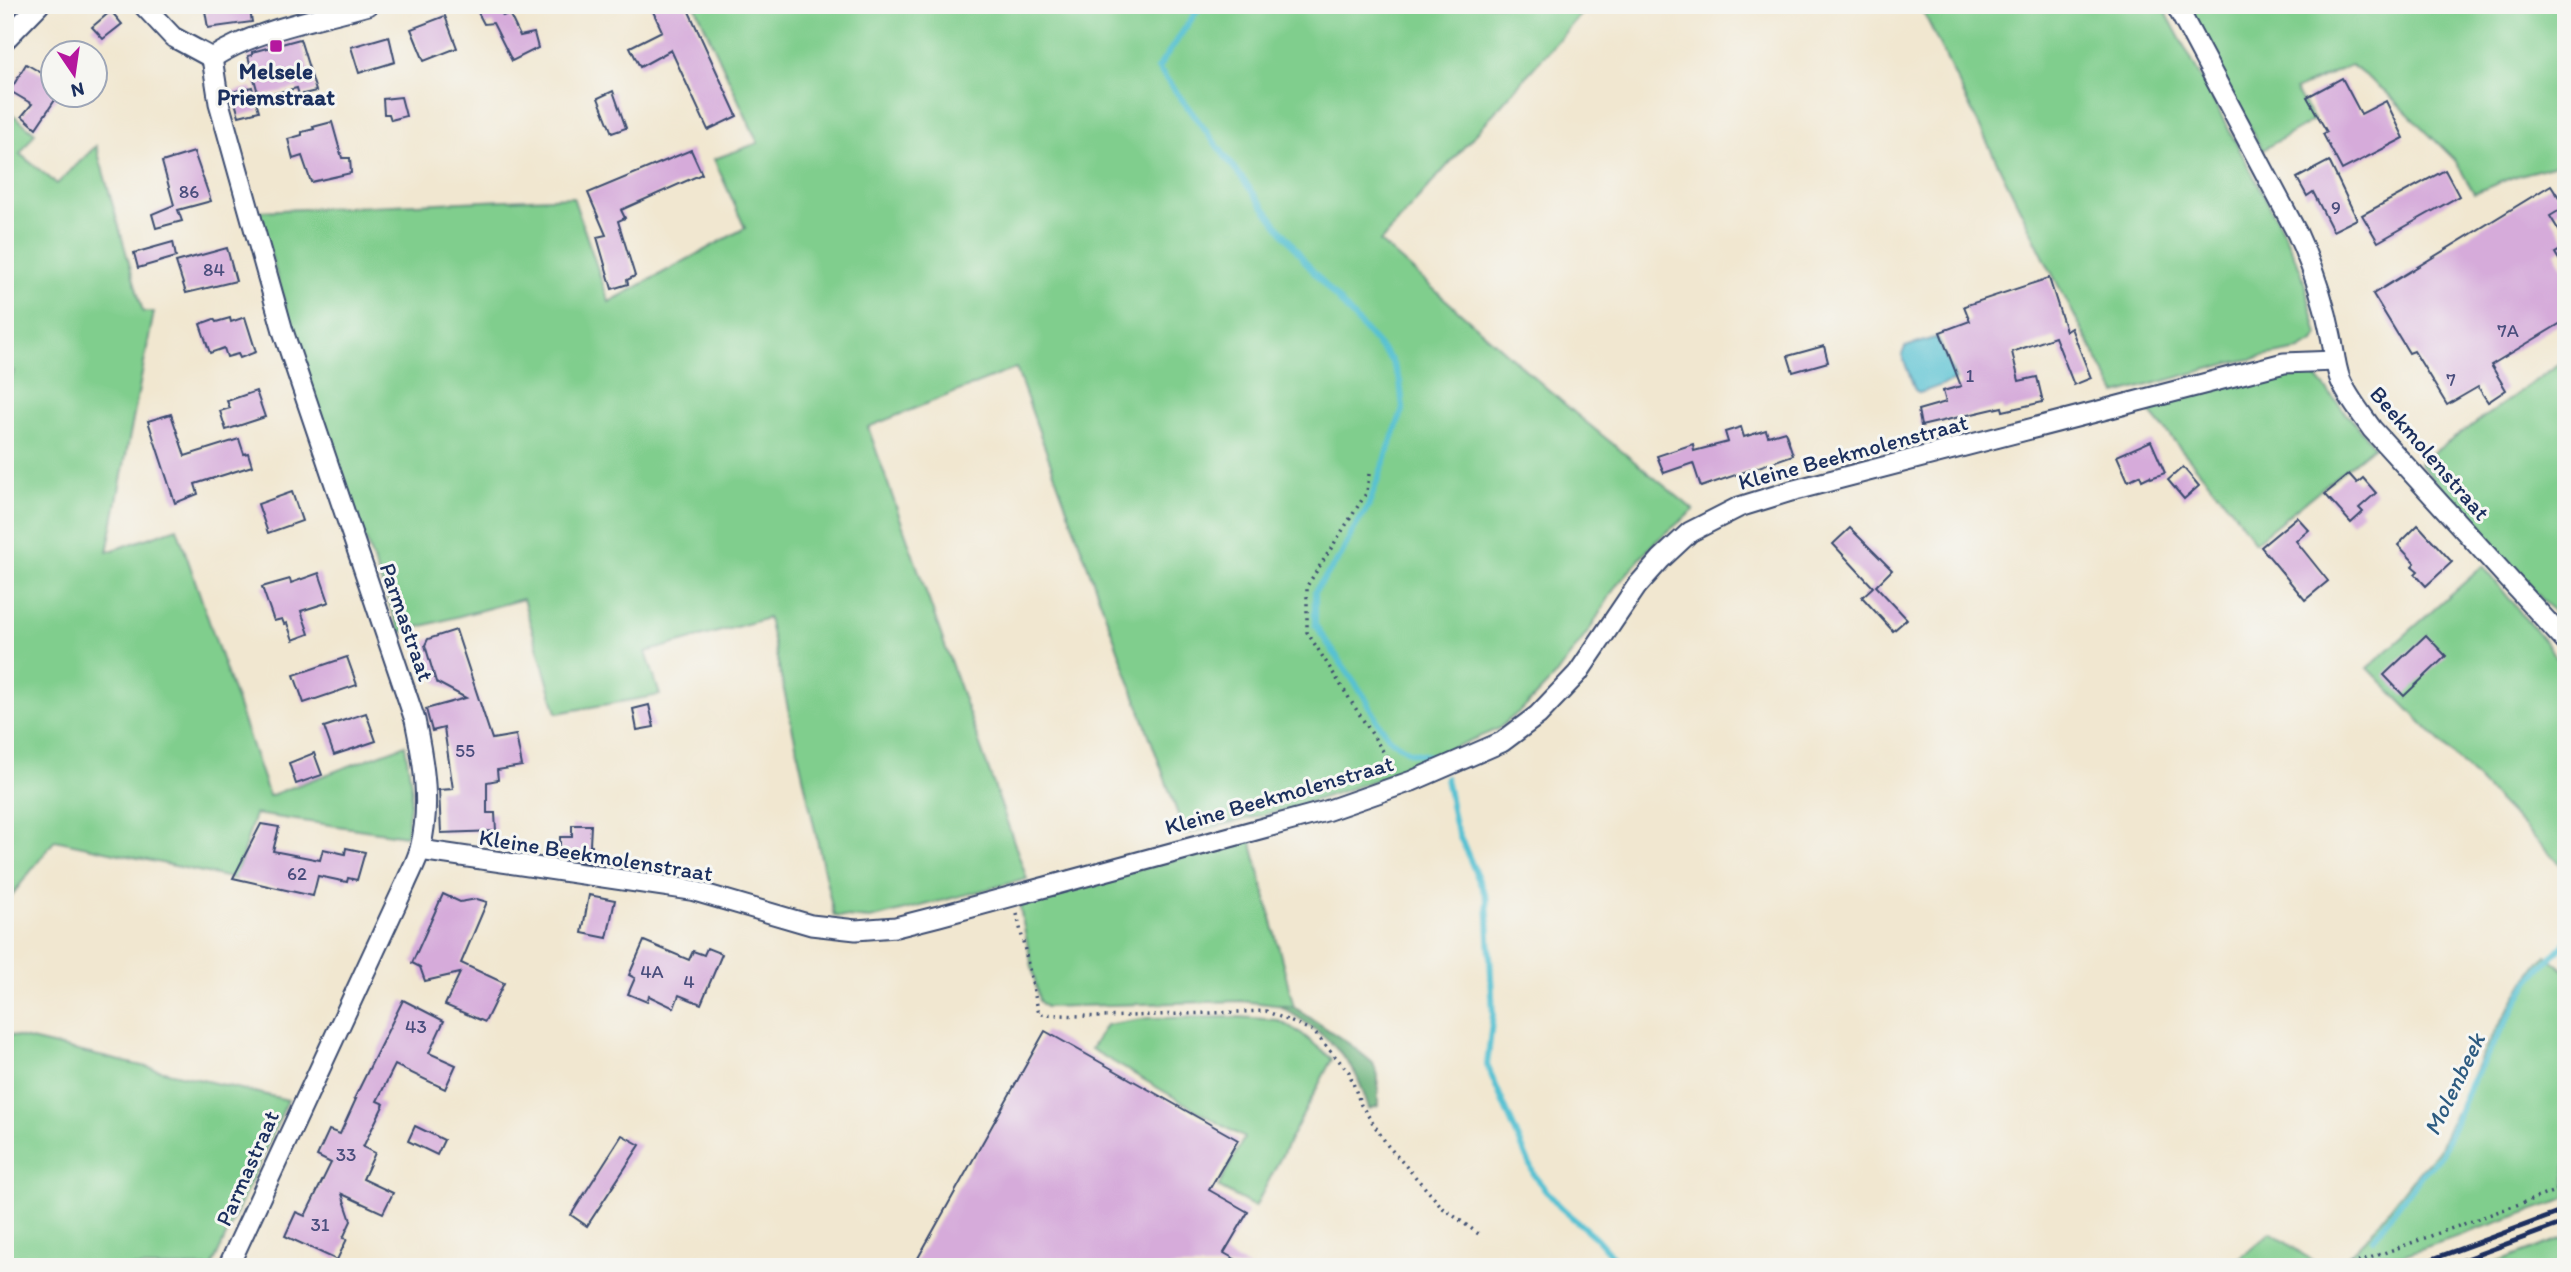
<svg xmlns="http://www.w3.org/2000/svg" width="2571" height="1272" font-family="Itim,sans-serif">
	<rect width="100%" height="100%" fill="#f6f6f2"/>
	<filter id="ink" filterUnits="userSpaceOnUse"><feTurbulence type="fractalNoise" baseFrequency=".0143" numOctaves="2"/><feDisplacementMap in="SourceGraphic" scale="14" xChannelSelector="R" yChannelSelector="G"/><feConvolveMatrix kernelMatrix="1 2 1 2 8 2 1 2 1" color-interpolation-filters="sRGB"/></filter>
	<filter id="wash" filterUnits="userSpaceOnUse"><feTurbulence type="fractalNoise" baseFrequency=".00686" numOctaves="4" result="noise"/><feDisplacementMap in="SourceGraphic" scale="28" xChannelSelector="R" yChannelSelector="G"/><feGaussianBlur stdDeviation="1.57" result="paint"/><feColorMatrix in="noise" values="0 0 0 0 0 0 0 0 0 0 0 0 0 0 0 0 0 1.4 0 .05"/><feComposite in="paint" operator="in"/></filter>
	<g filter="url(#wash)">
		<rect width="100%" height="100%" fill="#f1e7d0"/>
		<g fill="#80ce8d" stroke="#4e7e76" stroke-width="2">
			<path d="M695 5H1589L1380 242 1576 414 1694 510 1654 543 1616 586 1590 629 1554 677 1527 705 1498 729 1376 780 1291 808 1185 834 1016 368 868 427 1027 879 870 919 834 916 768 618 646 652 660 695 557 713 523 599 400 632 311 394 258 211 573 197 609 302 745 228 714 159 758 143Z"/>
			<path d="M1920 5H2162L2281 227 2301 270 2318 335 2313 342 2300 350 2230 363 2116 394 2047 264Z"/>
			<path d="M2183 5H2566V162L2513 177 2474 193 2455 160 2385 91 2351 65 2295 90 2314 120 2262 150Z"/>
			<path d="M5 108 35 133 20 154 57 184 96 146 143 312H154L107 552 177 528 269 796 405 745 412 790 406 836 255 814 235 879 55 840 5 904V393L14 371 5 366Z"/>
			<path d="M2566 359V626L2419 463Z"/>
			<path d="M2298 368 2316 377 2374 446 2255 542 2231 508 2143 404Z"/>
			<path d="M2483 566 2566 669V870L2368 668Z"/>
			<path d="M1251 840 1294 1007 1241 1001 1046 1007 1039 1001 1020 908 1022 899Z"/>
			<path d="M2546 955 2566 971V1199L2368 1267H2337L2369 1235 2411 1181 2438 1151 2485 1049 2528 977Z"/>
			<path d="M1239 1017 1277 1020 1301 1033 1332 1059 1255 1207 1218 1187 1244 1138 1091 1049 1106 1025 1148 1018Z"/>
			<path d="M5 1034 288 1100 212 1267H21L5 1260Z"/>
			<path d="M2271 1232 2321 1267H2230Z"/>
			<path d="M2566 1237V1267H2485Z"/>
		</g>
		<path fill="#68b178" stroke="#42706b" stroke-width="2" d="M1278 1005 1294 1007 1351 1045 1373 1063 1378 1076V1106L1369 1109C1365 1097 1361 1084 1355 1073 1337 1042 1308 1023 1278 1005Z"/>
		<path fill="#57c1d2" stroke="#397898" stroke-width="2" d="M1937 337 1956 380 1920 393 1915 390 1902 355 1905 347Z"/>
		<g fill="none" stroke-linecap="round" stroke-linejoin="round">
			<g stroke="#57c1d2" stroke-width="6">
				<path d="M1201 5 1158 68 1311 269 1391 360 1400 381 1403 409 1368 507 1352 532 1341 556 1315 591V625L1364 696 1379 724 1392 741 1410 752 1438 758"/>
				<path d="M1446 778 1455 825 1487 899 1493 1014 1487 1065 1535 1177 1560 1207 1596 1238 1622 1267"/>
				<path d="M2373 1239 2421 1175 2441 1156 2470 1085 2530 980 2566 941"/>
			</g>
		</g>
		<g id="blocks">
			<g fill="#d6abda">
				<path d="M204 5H249L252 22 208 28Z"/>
				<path d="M474 5H498L503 16 509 13 520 36 534 33 538 48 512 61 493 23 484 24Z"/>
				<path d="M650 5H686L737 116 708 130 671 50 640 67 630 47 662 31Z"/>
				<path d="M111 11 122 24 103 39 92 27Z"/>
				<path d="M445 16 457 48 424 61 411 29Z"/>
				<path d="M389 36 395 62 359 73 351 47Z"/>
				<path d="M300 39 316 91 299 95 297 88 259 97 248 56 252 55V52Z"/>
				<path d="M26 64 52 79V94H59L36 128 22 116 32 104 10 91Z"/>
				<path d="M2342 78 2361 114 2386 101 2404 138 2342 170 2323 134 2327 132 2307 97Z"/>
				<path d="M252 87 259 111 239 116 232 92Z"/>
				<path d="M613 91 626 128 612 133 598 98Z"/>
				<path d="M401 97 406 116 391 120 389 114H384L383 99Z"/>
				<path d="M332 122 342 158H350L351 173 311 182 302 156 293 159 288 139 302 135V132L314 129 313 127Z"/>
				<path d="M691 150 702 174 621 210 625 218 618 221 635 276 627 280 628 284 612 289 597 237 606 235 588 193Z"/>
				<path d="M194 152 211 201 178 210 182 221 156 228 152 214 174 205 162 162Z"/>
				<path d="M2329 161 2357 219 2333 231 2313 192 2307 196 2297 178Z"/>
				<path d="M2445 170 2459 196 2378 242 2362 215Z"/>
				<path d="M2551 185 2565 207 2550 216 2566 242V247L2555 253 2566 271V320L2491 365 2506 390 2488 402 2478 387 2447 405 2414 351 2409 353 2373 294Z"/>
				<path d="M173 242 176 257 138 268 134 253Z"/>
				<path d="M227 248 236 281 186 293 176 262Z"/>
				<path d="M2049 278 2066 331 2071 328 2091 378 2074 385 2055 337 2012 352 2019 381 2037 377 2043 402 2003 411 2002 407 1921 426 1918 410 1946 402 1943 391 1961 386 1940 332 1970 321 1964 306Z"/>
				<path d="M245 317 256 352 240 358 238 354 227 357 224 348 210 353 200 324 214 319 216 322 230 318 231 322Z"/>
				<path d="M1824 346 1828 362 1793 372 1788 356Z"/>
				<path d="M256 391 265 417 226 430 220 411 230 408 227 401Z"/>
				<path d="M171 414 185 456 239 439 244 454 248 453 252 466 195 484 198 494 175 503 148 421Z"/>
				<path d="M1741 427 1744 437 1766 430 1768 436 1785 431 1793 455 1701 487 1693 463 1664 473 1657 456 1693 444 1694 451 1728 442 1725 432Z"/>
				<path d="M2151 441 2165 473 2151 478 2150 476 2142 480 2140 475 2128 481 2117 456Z"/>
				<path d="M2183 467 2199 486 2184 499 2168 480Z"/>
				<path d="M2349 474 2357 483 2363 478 2376 493 2359 508 2363 512 2351 523 2325 494Z"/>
				<path d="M292 492 302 521 268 533 258 504Z"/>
				<path d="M2297 517 2309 530 2296 541 2328 581 2305 600 2261 547Z"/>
				<path d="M2418 525 2452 562 2426 586 2415 574 2418 571 2412 566 2415 563 2398 545Z"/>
				<path d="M1850 528 1892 570 1876 586 1907 619 1893 631 1862 597 1873 587 1833 544Z"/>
				<path d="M319 573 329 602 301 611 309 634 293 640 287 623 284 624 282 619 274 621 262 587 290 579 291 583Z"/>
				<path d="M456 630 492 739 516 735 522 766 497 770 498 780 487 782V813H495L496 831 441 833 439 790 453 789 444 728 432 731 426 709 466 698 436 682 425 645 428 639Z"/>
				<path d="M2426 635 2446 656 2404 696 2384 675Z"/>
				<path d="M347 657 357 685 304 703 294 675Z"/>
				<path d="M649 705 654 727 637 730 633 709Z"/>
				<path d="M366 713 376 741 334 755 324 727Z"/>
				<path d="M314 753 322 775 296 784 289 763Z"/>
				<path d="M261 824 279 827 273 851 320 860 323 849 345 854 346 848 365 852 357 880 348 878 347 882 318 876 313 896 233 878Z"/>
				<path d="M572 825H591L590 845H592V851H600L604 865 563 859 560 855V837H572Z"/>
				<path d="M443 894 460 902 477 899 487 902 461 963 504 983 485 1022 445 1005 460 973 425 981 420 967 412 963Z"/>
				<path d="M589 895 615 900 607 938 582 933Z"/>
				<path d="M644 941 689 960 693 951 704 955 707 948 722 954 701 1004 679 995 674 1008 649 996 647 1002 628 994 635 978 629 975Z"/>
				<path d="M403 1000 444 1021 429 1053 456 1065 445 1089 395 1065 377 1101 384 1104 363 1147 375 1153 363 1179 393 1193 383 1213 342 1194 351 1221 343 1238 347 1239 337 1260 285 1236 296 1212 305 1216 331 1163 317 1156 329 1130 340 1134 356 1099H354Z"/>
				<path d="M1045 1031 1238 1140 1209 1190 1248 1212 1224 1253 1249 1267H913Z"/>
				<path d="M415 1126 444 1140 437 1155 408 1141Z"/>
				<path d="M622 1135 640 1145 587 1226 571 1215Z"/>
			</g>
		</g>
	</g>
	<g filter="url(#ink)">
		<use href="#blocks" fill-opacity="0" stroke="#3b4b6f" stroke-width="2"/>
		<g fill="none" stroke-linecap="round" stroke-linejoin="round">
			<defs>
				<g id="minor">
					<path d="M143 5 173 37 212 58"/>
					<path d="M2176 5 2297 233C2312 266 2324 300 2331 336 2334 350 2335 365 2340 379 2348 398 2361 413 2372 429L2566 642"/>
					<path d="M5 40 39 5"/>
					<path d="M212 58 219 103 283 331 415 720C424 763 431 806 420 849 417 861 410 873 405 885L228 1267"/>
					<path d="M212 58C257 29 316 20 368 5"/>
					<path d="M420 850 691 890 811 925 856 930 896 927 939 916 1326 811 1412 781 1502 742 1538 715 1578 673 1637 586 1661 559 1690 532 1739 507 1791 491 2284 363 2335 361"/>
				</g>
			</defs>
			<use href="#minor" stroke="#3b4b6f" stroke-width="23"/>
			<g stroke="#3b4b6f" stroke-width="3.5" stroke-dasharray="2 5" stroke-linecap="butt">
				<path d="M1369 474 1367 492 1307 586V632L1393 767"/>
				<path d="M1017 914 1039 1014 1102 1017 1266 1011 1313 1031 1349 1072 1361 1105 1388 1146 1443 1208 1480 1235"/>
				<path d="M2345 1267 2566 1187"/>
			</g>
			<use href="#minor" stroke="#fff" stroke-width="19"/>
			<g stroke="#1b2f5e" stroke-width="5">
				<path d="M2411 1267 2566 1210"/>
				<path d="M2444 1267 2566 1222"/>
			</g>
		</g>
	</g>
	<rect fill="#b5179e" stroke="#f6f6f2" stroke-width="2.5" x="269" y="39" width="14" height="14" rx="3.5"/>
	<g text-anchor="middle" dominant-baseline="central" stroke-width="6" stroke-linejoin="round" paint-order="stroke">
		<g font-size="19" fill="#4a4e7d">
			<text x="189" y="191">86</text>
			<text x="2336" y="207">9</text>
			<text x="214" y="269">84</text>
			<text x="2508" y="330">7A</text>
			<text x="1970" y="375">1</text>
			<text x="2451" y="379">7</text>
			<text x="465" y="750">55</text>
			<text x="297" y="873">62</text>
			<text x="652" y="971">4A</text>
			<text x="689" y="981">4</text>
			<text x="416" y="1026">43</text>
			<text x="346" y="1154">33</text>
			<text x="320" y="1224">31</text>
		</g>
		<g font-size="23" font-weight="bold" fill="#1b2f5e" stroke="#f6f6f2">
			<text x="276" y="71">Melsele<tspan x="276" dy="26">Priemstraat</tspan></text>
		</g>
		<g font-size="23" fill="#1b2f5e" stroke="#f6f6f2">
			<text transform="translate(1853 452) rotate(-15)">Kleine Beekmolenstraat</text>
			<text transform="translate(2430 453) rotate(49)">Beekmolenstraat</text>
			<text transform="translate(407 622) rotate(71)">Parmastraat</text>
			<text transform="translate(1279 795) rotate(-16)">Kleine Beekmolenstraat</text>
			<text transform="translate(596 855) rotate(9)">Kleine Beekmolenstraat</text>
			<text transform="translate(247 1168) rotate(-66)">Parmastraat</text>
		</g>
		<g font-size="24" font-style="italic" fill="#2d5b81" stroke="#f6f6f2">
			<text transform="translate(2454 1084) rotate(-64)">Molenbeek</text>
		</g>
	</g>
	<rect width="2571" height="1272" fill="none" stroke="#f6f6f2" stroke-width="28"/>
	<g transform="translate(74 74) rotate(167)"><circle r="33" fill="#f6f6f2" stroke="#9ea6b7" stroke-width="2"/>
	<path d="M0-5L12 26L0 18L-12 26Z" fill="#b5179e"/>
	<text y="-10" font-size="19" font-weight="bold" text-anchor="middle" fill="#1b2f5e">N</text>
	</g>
</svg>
